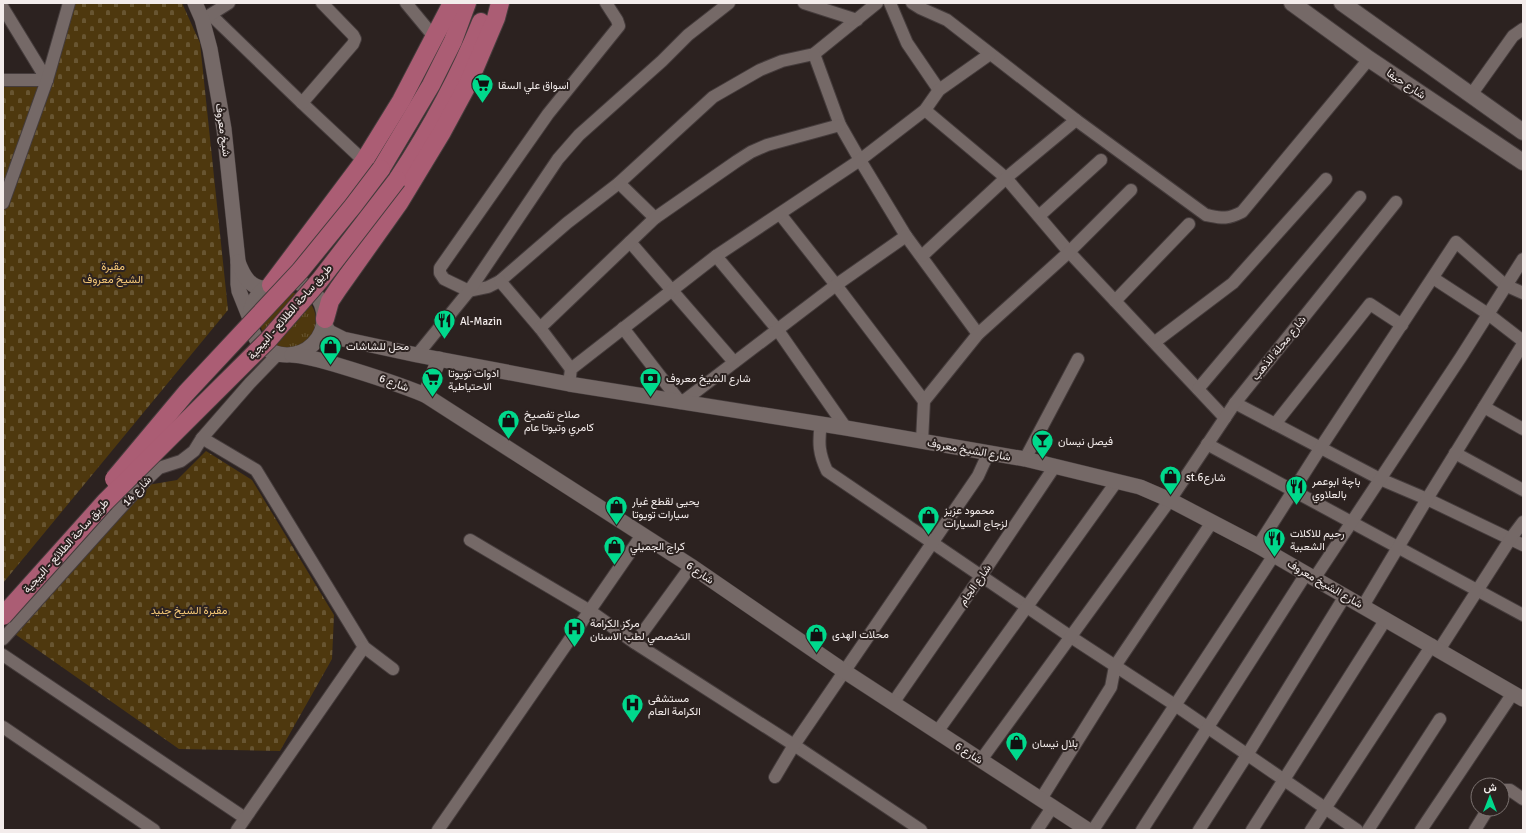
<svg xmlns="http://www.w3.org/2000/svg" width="1526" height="833" font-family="Signika,Vazirmatn,sans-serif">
	<defs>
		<pattern id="grass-tufts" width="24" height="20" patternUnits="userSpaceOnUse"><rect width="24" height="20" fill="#4e380e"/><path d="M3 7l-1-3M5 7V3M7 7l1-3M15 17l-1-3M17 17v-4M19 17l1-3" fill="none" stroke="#685531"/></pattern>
		<pattern id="cemetery-stones" width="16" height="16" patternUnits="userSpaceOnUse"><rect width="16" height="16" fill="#4e380e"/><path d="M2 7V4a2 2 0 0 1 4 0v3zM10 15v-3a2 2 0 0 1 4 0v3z" fill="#685531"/></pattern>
	</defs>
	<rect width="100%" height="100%" fill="#2c2220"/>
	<path fill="url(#grass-tufts)" d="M291 292C301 295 310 300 314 310 327 347 268 368 259 320Z"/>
	<g fill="url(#cemetery-stones)">
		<path d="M71 3H182L200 43 228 310 3 583V80H47Z"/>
		<path d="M206 451 252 480 334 615 332 659 280 751 179 749 12 632 136 487 177 480Z"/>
	</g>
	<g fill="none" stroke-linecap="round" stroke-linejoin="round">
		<defs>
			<g id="minor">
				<path d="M406 3 435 38"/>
				<path d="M606 3 617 20 619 26 548 114 440 268V273L444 279 469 291 488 287 500 281 567 223 619 183 713 97 760 70 782 61 814 54 877 3"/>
				<path d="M804 3 857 20"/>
				<path d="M890 3 907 43 939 90"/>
				<path d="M912 3 920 8 947 20 1076 120 1206 215C1222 218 1226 220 1242 212L1369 59"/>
				<path d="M3 8 47 80"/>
				<path d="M211 15 302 103 364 161"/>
				<path d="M205 18 229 3"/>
				<path d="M814 54 840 125 860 160 906 236 978 334"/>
				<path d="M3 80H47"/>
				<path d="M1471 95 1513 36 1523 29"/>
				<path d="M302 103 353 44 355 39 353 35 322 3"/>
				<path d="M925 110 1006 178 1069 252 1225 418"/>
				<path d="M619 183 655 218"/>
				<path d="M3 203 47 80 69 3"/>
				<path d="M780 214 836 285 924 401"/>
				<path d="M1039 216 1101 160"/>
				<path d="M630 242 734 362"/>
				<path d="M716 256 777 329 846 428"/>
				<path d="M922 256 1006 178 1076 120"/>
				<path d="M1433 278 1488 314 1523 341"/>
				<path d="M500 281 540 328 571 369"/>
				<path d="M1115 301 1189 224"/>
				<path d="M540 328 655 218 737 161 751 152 767 145 840 125"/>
				<path d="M623 328 681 403 836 285 906 236"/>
				<path d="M1155 342 1233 283 1326 179"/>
				<path d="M417 355 469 291 558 159 579 135 662 61 688 35 729 3"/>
				<path d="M569 384 571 369 716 256 860 160 925 110 939 90 990 54"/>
				<path d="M1198 389 1360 197"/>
				<path d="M1235 403 1380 479 1427 499 1523 545"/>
				<path d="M1484 407 1523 429"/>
				<path d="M821 424C818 443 819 454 827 471L1071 637 1175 705 1357 830"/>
				<path d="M1275 424 1370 304 1402 325"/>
				<path d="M202 438 256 470 364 647 393 669"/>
				<path d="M922 441 924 401 978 334 1069 252 1131 190"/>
				<path d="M1207 444 1523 615"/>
				<path d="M1455 453 1523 490"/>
				<path d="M1025 459 1078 359"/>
				<path d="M470 540 590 611 635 643 794 745 921 830"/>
				<path d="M1258 546 1321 447 1456 242 1505 285 1523 293"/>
				<path d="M1314 579 1461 357 1523 259"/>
				<path d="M1363 606 1427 499 1523 344"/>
				<path d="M3 639 144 482 159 468 181 461 194 451 202 438 250 383 278 354"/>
				<path d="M635 643 691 566"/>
				<path d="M1439 650 1511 538 1523 522"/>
				<path d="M3 655 245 818"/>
				<path d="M893 703 981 576 1055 466"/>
				<path d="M3 727 154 830"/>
				<path d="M937 732 1117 481"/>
				<path d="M981 760 1170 500 1235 403 1396 202"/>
				<path d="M775 777 794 745 978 476 988 454"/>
				<path d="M1502 790H1510L1523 799"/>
				<path d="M1041 799 1111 687 1115 666 1212 522"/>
				<path d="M237 830 364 647"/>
				<path d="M438 830 642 535"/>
				<path d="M1037 830 1053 806"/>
				<path d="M1093 830 1274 555"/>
				<path d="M1142 830 1306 574"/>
				<path d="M1199 830 1247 755 1345 596"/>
				<path d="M1252 830 1386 619"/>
				<path d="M1311 830 1432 645"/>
				<path d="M1368 830 1440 719"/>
				<path d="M1421 830 1513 693"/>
				<path d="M1475 830 1488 809"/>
			</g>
			<g id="tertiary">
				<path d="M195 3 202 19 210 49 224 129 238 261V284L239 291 251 321"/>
				<path d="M238 262C243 275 250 289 266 288"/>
				<circle cx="287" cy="318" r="37"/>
				<path d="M324 324 329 332 343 339 417 355 569 384 846 428 1025 459 1140 487 1170 500 1258 546 1523 699"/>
				<path d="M292 355C308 356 323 361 337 365 367 374 396 383 425 395L691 566 844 671 1088 830"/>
				<path d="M425 395 439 359"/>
			</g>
			<g id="secondary">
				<path d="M1292 3 1369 59 1523 162"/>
				<path d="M1342 3 1523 132"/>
			</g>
			<g id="primary">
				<path d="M381 169 431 85 453 41 467 3"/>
				<path d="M397 180C430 130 459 77 481 22"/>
				<path d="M271 285 364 161 401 101 452 3"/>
				<path d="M325 319 330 301 338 289 399 203 442 132 468 84 496 18 500 3"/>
			</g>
		</defs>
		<use href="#minor" stroke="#453c3c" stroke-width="14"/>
		<use href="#tertiary" stroke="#453c3c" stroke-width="16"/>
		<use href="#secondary" stroke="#453c3c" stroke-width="18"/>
		<use href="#primary" stroke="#453c3c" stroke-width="20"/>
		<use href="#minor" stroke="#756967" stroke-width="12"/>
		<use href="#tertiary" stroke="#756967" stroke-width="15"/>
		<use href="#secondary" stroke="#756967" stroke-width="16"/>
		<use href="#primary" stroke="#ab5d74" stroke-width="18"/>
		<defs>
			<g id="primary-bridge">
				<path d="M114 479 186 393 300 271 353 206 381 169"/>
				<path d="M3 616 105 502 268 340 320 280 397 180"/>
			</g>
		</defs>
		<use href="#primary-bridge" stroke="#453c3c" stroke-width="20" stroke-linecap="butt"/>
		<use href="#primary-bridge" stroke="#ab5d74" stroke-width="18"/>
	</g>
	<defs>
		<symbol id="supermarket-pin" viewBox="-11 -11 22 30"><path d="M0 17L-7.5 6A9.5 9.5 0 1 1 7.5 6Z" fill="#00d98c" stroke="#2c2220"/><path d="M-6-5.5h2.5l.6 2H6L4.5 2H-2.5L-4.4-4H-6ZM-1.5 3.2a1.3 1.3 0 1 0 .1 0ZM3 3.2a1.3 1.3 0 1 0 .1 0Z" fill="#111"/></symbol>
		<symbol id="restaurant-pin" viewBox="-11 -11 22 30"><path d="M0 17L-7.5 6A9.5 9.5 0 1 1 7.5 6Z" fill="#00d98c" stroke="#2c2220"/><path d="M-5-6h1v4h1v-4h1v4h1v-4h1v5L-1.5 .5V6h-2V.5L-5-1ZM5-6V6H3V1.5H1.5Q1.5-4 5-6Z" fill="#111"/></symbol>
		<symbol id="shop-pin" viewBox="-11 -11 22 30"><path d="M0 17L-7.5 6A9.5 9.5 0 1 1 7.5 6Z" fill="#00d98c" stroke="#2c2220"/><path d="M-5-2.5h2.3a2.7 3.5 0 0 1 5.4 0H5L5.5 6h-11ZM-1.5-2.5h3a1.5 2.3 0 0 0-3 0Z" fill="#111"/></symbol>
		<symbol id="bank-pin" viewBox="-11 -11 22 30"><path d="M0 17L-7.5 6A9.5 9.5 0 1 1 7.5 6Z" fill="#00d98c" stroke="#2c2220"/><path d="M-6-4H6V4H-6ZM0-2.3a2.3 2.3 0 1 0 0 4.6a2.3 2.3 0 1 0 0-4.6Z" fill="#111"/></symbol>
		<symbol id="bar-pin" viewBox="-11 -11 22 30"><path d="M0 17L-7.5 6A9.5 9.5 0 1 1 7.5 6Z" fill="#00d98c" stroke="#2c2220"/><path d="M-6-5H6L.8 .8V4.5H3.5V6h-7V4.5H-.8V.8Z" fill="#111"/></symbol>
		<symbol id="hospital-pin" viewBox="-11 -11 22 30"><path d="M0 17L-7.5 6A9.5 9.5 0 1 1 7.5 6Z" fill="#00d98c" stroke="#2c2220"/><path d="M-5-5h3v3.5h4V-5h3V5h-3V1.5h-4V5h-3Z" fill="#111"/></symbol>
	</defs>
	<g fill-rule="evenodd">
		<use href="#supermarket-pin" x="470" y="72" width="25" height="34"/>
		<use href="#restaurant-pin" x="432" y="308" width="25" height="34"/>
		<use href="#shop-pin" x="318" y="334" width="25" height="34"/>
		<use href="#bank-pin" x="638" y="366" width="25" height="34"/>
		<use href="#supermarket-pin" x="420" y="366" width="25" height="34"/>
		<use href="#shop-pin" x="496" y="408" width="25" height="34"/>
		<use href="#bar-pin" x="1030" y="428" width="25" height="34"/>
		<use href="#shop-pin" x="1158" y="464" width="25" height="34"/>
		<use href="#restaurant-pin" x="1284" y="474" width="25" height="34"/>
		<use href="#shop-pin" x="604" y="494" width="25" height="34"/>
		<use href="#shop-pin" x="916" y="504" width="25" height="34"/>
		<use href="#restaurant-pin" x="1262" y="526" width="25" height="34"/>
		<use href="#shop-pin" x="602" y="534" width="25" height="34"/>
		<use href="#hospital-pin" x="562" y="616" width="25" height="34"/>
		<use href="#shop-pin" x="804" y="622" width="25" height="34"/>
		<use href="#hospital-pin" x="620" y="692" width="25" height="34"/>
		<use href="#shop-pin" x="1004" y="730" width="25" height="34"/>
	</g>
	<g text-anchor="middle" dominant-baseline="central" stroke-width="4" stroke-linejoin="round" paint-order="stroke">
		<g font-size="11" fill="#f3eceb" stroke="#2c2220">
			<text transform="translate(1406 84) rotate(34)">شارع حيفا</text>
			<text transform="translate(223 130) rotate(82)">شیخ معروف</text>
			<text transform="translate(290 312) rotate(-49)">طريق ساحة الطلائع - البيجية</text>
			<text transform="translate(1279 348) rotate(-51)">شارع محلة الذهب</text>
			<text transform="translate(394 383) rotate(20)">شارع 6</text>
			<text transform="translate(969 450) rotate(10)">شارع الشيخ معروف</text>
			<text transform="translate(137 491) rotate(-47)">شارع 14</text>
			<text transform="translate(66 546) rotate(-48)">طريق ساحة الطلائع - البيجية</text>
			<text transform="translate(700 573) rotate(34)">شارع 6</text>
			<text transform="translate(1325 584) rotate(30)">شارع الشيخ معروف</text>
			<text transform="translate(975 585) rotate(-55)">شارع الجام</text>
			<text transform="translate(969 753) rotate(33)">شارع 6</text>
		</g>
		<g font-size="11" fill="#f3eceb" stroke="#2c2220" text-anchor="start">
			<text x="498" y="85">اسواق علي السقا</text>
			<text x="460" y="321">Al-Mazin</text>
			<text x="346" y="346">محل للشاشات</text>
			<text x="448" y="373">ادوات تويوتا<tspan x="448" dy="13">الاحتياطية</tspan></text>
			<text x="666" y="378">شارع الشيخ معروف</text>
			<text x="524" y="414">صلاح تفصيخ<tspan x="524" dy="13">كامري وتيوتا عام</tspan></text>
			<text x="1058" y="441">فيصل نيسان</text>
			<text x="1186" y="477">st.شارع6</text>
			<text x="1312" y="481">باچة ابوعمر<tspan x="1312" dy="13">بالعلاوي</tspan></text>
			<text x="632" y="501">يحيى لقطع غيار<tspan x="632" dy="13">سيارات تويوتا</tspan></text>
			<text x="944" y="510">محمود عزيز<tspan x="944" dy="13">لزجاج السيارات</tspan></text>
			<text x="1290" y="533">رحيم للاكلات<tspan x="1290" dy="13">الشعبية</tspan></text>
			<text x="630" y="546">كراج الجميلي</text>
			<text x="590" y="623">مركز الكرامة<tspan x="590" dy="13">التخصصي لطب الاسنان</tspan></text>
			<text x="832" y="634">محلات الهدى</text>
			<text x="648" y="698">مستشفى<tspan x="648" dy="13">الكرامة العام</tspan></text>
			<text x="1032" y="743">بلال نيسان</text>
		</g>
		<g font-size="11" fill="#f5c877" stroke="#2c2220">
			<text x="113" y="266">مقبرة<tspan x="113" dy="13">الشيخ معروف</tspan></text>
			<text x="189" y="610">مقبرة الشيخ جنيد</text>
		</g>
	</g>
	<rect width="1526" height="833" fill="none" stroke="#f3eceb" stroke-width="8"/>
	<g transform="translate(1490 797)"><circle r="19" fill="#2c2220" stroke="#7c7371"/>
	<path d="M0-3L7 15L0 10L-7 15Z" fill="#00d98c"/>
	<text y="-6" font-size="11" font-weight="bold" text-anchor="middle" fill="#f3eceb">ش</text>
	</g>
</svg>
